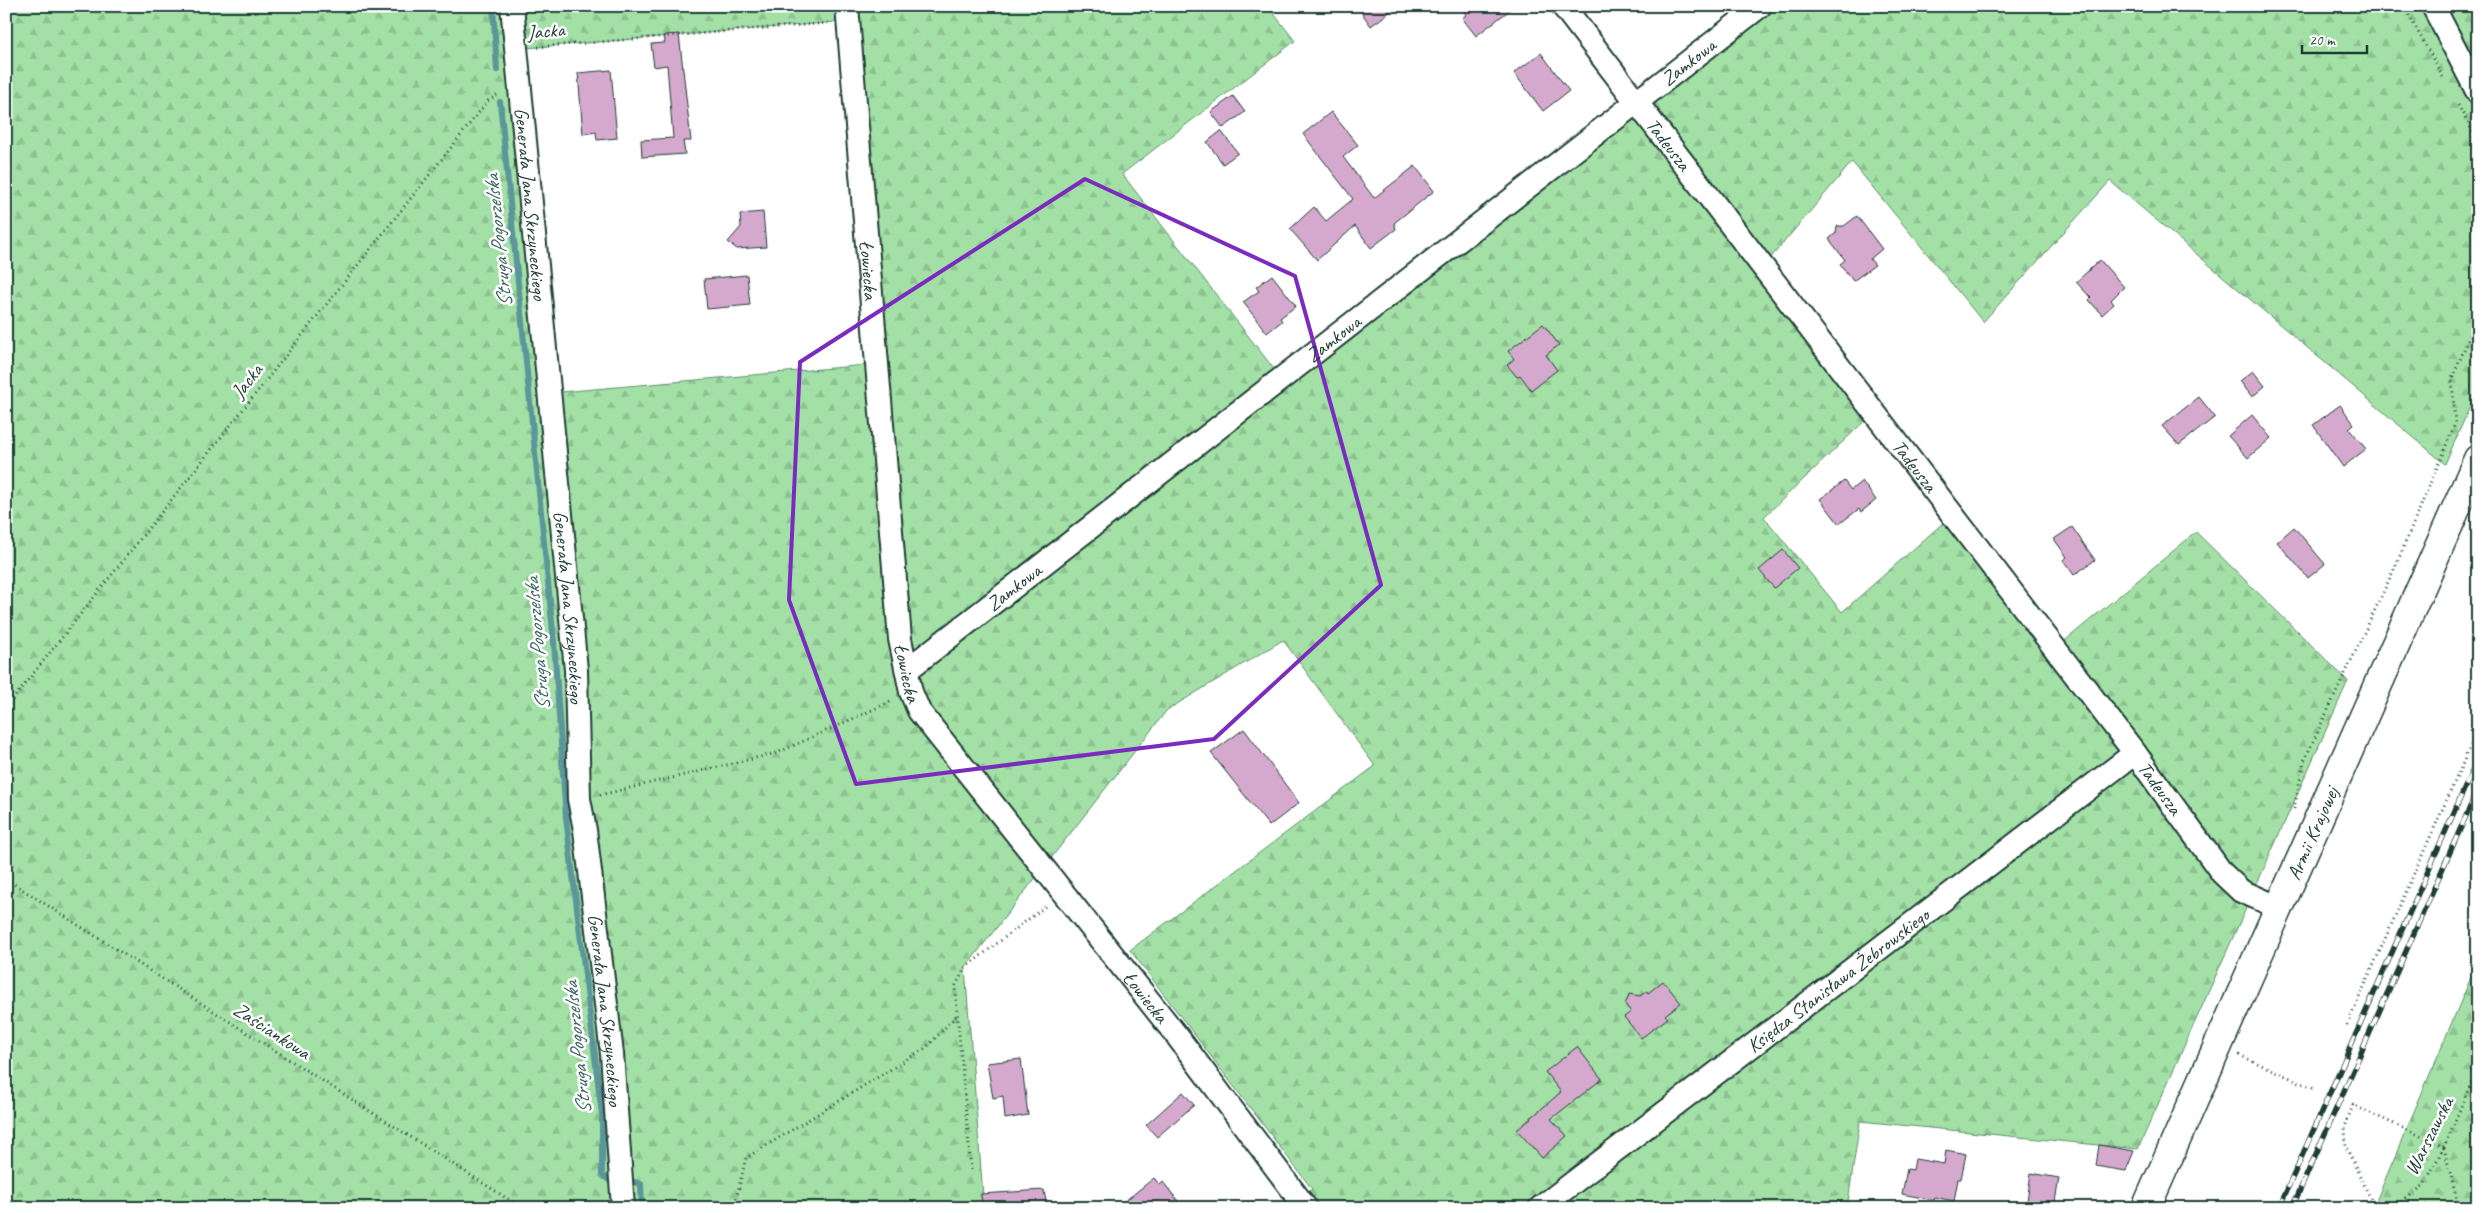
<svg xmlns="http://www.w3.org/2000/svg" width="2484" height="1214" font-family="Caveat,sans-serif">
	<defs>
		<pattern id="forest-firs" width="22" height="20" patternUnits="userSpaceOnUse" patternTransform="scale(1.25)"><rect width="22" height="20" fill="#a3e0a6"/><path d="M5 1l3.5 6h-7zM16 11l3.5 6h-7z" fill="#8cc190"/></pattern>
	</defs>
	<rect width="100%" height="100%" fill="#fff"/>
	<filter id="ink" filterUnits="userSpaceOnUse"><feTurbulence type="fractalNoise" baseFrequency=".02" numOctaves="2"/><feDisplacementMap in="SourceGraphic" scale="10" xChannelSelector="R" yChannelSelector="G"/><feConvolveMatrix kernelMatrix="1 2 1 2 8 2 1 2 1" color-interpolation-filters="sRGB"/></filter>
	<g filter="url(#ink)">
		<g fill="url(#forest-firs)" stroke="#618e6d" fill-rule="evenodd">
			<path d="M6 6H1268L1295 41 1122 174 1281 378 1760 6H2478V388L2445 464 2110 181 1983 322 1852 162 1762 268 1873 413 1764 517 1842 612 1952 515 2055 649 2196 532 2348 681 2138 1149 1860 1121 1847 1208H1286L1312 1189 1130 950 1375 766 1283 640 1167 710 965 968 984 1208H6ZM849 21 877 364 549 393 515 49Z"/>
			<path d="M2478 961V1208H2373Z"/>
		</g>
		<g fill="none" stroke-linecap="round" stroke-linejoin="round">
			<g stroke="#5a969a" stroke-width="6">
				<path d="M493 6 497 70"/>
				<path d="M500 102 554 642 566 818 602 1115V1175L609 1180"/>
				<path d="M628 1180 641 1184 642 1208"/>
			</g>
		</g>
		<g fill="#d5a9cd" stroke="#1f3d34">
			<path d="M1357 6H1398L1371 26Z"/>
			<path d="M1460 6H1515L1476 36 1462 18 1466 15Z"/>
			<path d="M679 34 691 141H683L685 154 642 157 641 140 673 138 667 65 654 67 651 44 665 43 664 35Z"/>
			<path d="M1541 53 1569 91 1543 111 1514 73Z"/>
			<path d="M611 70 617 138 597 140 596 132 583 134 578 73Z"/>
			<path d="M1233 96 1245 112 1223 128 1211 112Z"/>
			<path d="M1331 112 1358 145 1343 157 1374 198 1415 166 1434 191 1394 223 1396 229 1371 248 1355 226 1317 260 1290 229 1314 207 1326 221 1353 199 1303 134Z"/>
			<path d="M1221 131 1238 153 1223 164 1207 142Z"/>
			<path d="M763 212 766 247 737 249 728 242 741 227 740 214Z"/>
			<path d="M1857 216 1882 249 1870 259 1875 265 1853 281 1840 264 1845 260 1829 239 1836 233 1837 226H1844Z"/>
			<path d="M2100 260 2124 287 2111 300 2114 304 2102 315 2089 300 2091 298 2076 282Z"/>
			<path d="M747 275 750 305 707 309 704 279Z"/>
			<path d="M1272 275 1296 306 1280 318 1282 321 1267 333 1243 302 1259 291 1256 287Z"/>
			<path d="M1543 324 1559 345 1546 355 1557 370 1531 390 1520 375 1517 377 1507 365 1514 359 1508 351Z"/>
			<path d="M2253 371 2265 386 2252 397 2240 381Z"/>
			<path d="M2199 397 2215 417 2179 445 2162 426Z"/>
			<path d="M2340 405 2354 424 2349 428 2366 449 2343 467 2313 425Z"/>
			<path d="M2252 415 2271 438 2248 458 2228 436Z"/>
			<path d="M1844 481 1851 490 1862 481 1876 500 1861 512 1859 509 1839 524 1820 499Z"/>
			<path d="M2072 527 2095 560 2074 575 2063 560 2067 557 2054 539Z"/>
			<path d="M2294 527 2325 564 2308 578 2277 542Z"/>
			<path d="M1783 550 1798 568 1774 588 1759 570Z"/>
			<path d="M1244 729 1299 803 1269 826 1211 753Z"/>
			<path d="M1663 981 1681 1003 1665 1015 1668 1018 1641 1038 1624 1017 1631 1012 1625 1004 1628 998 1629 994 1640 996 1647 991 1648 993Z"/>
			<path d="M1577 1047 1602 1079 1551 1119 1567 1136 1542 1158 1517 1130 1561 1092 1545 1072Z"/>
			<path d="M1021 1059 1028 1115 1005 1119 1003 1096 993 1098 987 1063Z"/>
			<path d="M1183 1092 1194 1105 1157 1137 1146 1125Z"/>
			<path d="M2099 1145 2134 1151 2126 1171 2096 1166Z"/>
			<path d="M1946 1150 1966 1154 1961 1179H1958L1954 1201 1934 1197 1933 1200 1902 1194 1907 1169 1913 1170 1915 1159 1944 1164Z"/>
			<path d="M2031 1173 2059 1178 2054 1208H2026Z"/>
			<path d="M1154 1178 1160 1185 1163 1182 1178 1201 1170 1208H1116Z"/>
			<path d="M1044 1190 1047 1208H982L981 1194Z"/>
		</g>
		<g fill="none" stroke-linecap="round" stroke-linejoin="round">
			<defs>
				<g id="minor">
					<path id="s1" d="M512 6 576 670 579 799 585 830 612 1054 623 1208"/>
					<path id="s2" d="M847 6 900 639 911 692 919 711 1177 1036 1306 1208"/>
					<path id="s3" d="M1563 6 2135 753 2222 873 2241 891 2280 908"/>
					<path d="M2433 6 2478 93"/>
					<path id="s4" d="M907 670 1760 6"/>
					<path id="s5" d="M1540 1208 2135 753"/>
				</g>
				<g id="major">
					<path id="s6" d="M2146 1208 2478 459"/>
				</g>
			</defs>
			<use href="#minor" stroke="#1f3d34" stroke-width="26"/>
			<use href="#major" stroke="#1f3d34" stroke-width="31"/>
			<g stroke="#1f3d34" stroke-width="3" stroke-dasharray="1 4" stroke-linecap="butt">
				<path d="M2404 6 2444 79"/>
				<path d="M538 47 828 23"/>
				<path d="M2458 105 2478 141"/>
				<path d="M6 708 488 101 500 93"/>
				<path d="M600 795 777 753 892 701"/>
				<path d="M2294 809 2304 761 2397 563 2455 424 2452 379 2478 316"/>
				<path d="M6 879 522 1208"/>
				<path d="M2347 1025 2478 729"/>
				<path d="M2239 1055 2315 1089"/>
				<path d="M2444 1148 2459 1208"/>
				<path d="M971 1170 955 987 965 968 1047 905"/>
				<path d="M734 1208 746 1158 927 1047 957 1015"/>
				<path d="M2375 1208 2346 1147 2345 1127 2353 1105 2444 1147"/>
				<path d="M2394 1208 2424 1185 2444 1147 2478 1067"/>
			</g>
			<use href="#minor" stroke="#fff" stroke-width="22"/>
			<use href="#major" stroke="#fff" stroke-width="28"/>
			<defs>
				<g id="rail">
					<path d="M2279 1208 2478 758"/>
					<path d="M2292 1208 2478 789"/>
				</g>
			</defs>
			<use href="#rail" stroke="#1f3d34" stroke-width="5.5"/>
			<use href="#rail" stroke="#fff" stroke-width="4" stroke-dasharray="11" stroke-linecap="butt"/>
		</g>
	</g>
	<path fill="none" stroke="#7b2cbf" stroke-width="4" stroke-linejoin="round" d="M1085 179 1295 276 1381 585 1214 739 856 784 789 600 800 362Z"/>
	<g text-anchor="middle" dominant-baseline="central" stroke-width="5" stroke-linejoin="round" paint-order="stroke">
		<g font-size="20" fill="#1f3d34" stroke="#fff">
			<text transform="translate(546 31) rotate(-5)">Jacka</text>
			<text stroke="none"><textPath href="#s4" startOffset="990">Zamkowa</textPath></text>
			<text stroke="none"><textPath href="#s3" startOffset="174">Tadeusza</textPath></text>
			<text stroke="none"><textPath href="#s1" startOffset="199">Generała Jana Skrzyneckiego</textPath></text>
			<text stroke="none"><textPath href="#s2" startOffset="265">Łowiecka</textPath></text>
			<text stroke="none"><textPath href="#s4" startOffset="540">Zamkowa</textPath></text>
			<text transform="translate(247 381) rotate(-52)">Jacka</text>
			<text stroke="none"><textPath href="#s3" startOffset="579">Tadeusza</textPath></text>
			<text stroke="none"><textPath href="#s4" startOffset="135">Zamkowa</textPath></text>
			<text stroke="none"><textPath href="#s1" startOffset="604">Generała Jana Skrzyneckiego</textPath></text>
			<text stroke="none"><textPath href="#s2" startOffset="670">Łowiecka</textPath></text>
			<text stroke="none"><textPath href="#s3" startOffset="984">Tadeusza</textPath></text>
			<text stroke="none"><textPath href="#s6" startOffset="410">Armii Krajowej</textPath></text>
			<text stroke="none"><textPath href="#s5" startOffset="375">Księdza Stanisława Żebrowskiego</textPath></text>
			<text stroke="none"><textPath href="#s2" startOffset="1075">Łowiecka</textPath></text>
			<text stroke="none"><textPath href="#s1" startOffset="1009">Generała Jana Skrzyneckiego</textPath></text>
			<text transform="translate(272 1031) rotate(33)">Zaściankowa</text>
			<text transform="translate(2429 1136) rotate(-63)">Warszawska</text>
		</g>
		<g font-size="21" font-style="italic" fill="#38625e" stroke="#fff">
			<text transform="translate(498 241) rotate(-96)">Struga Pogorzelska</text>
			<text transform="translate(537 644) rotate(-95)">Struga Pogorzelska</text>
			<text transform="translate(577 1048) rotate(-96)">Struga Pogorzelska</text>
		</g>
	</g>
	<rect width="2484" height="1214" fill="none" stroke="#fff" stroke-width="25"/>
	<rect x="12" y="12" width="2459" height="1189" fill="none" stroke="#1f3d34" stroke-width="2" filter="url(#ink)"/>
	<path d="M2302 45v8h65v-8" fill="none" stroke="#1f3d34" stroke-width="2.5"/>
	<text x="2309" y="45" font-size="15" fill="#1f3d34" stroke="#ffffff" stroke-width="4" paint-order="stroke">20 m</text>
</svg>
